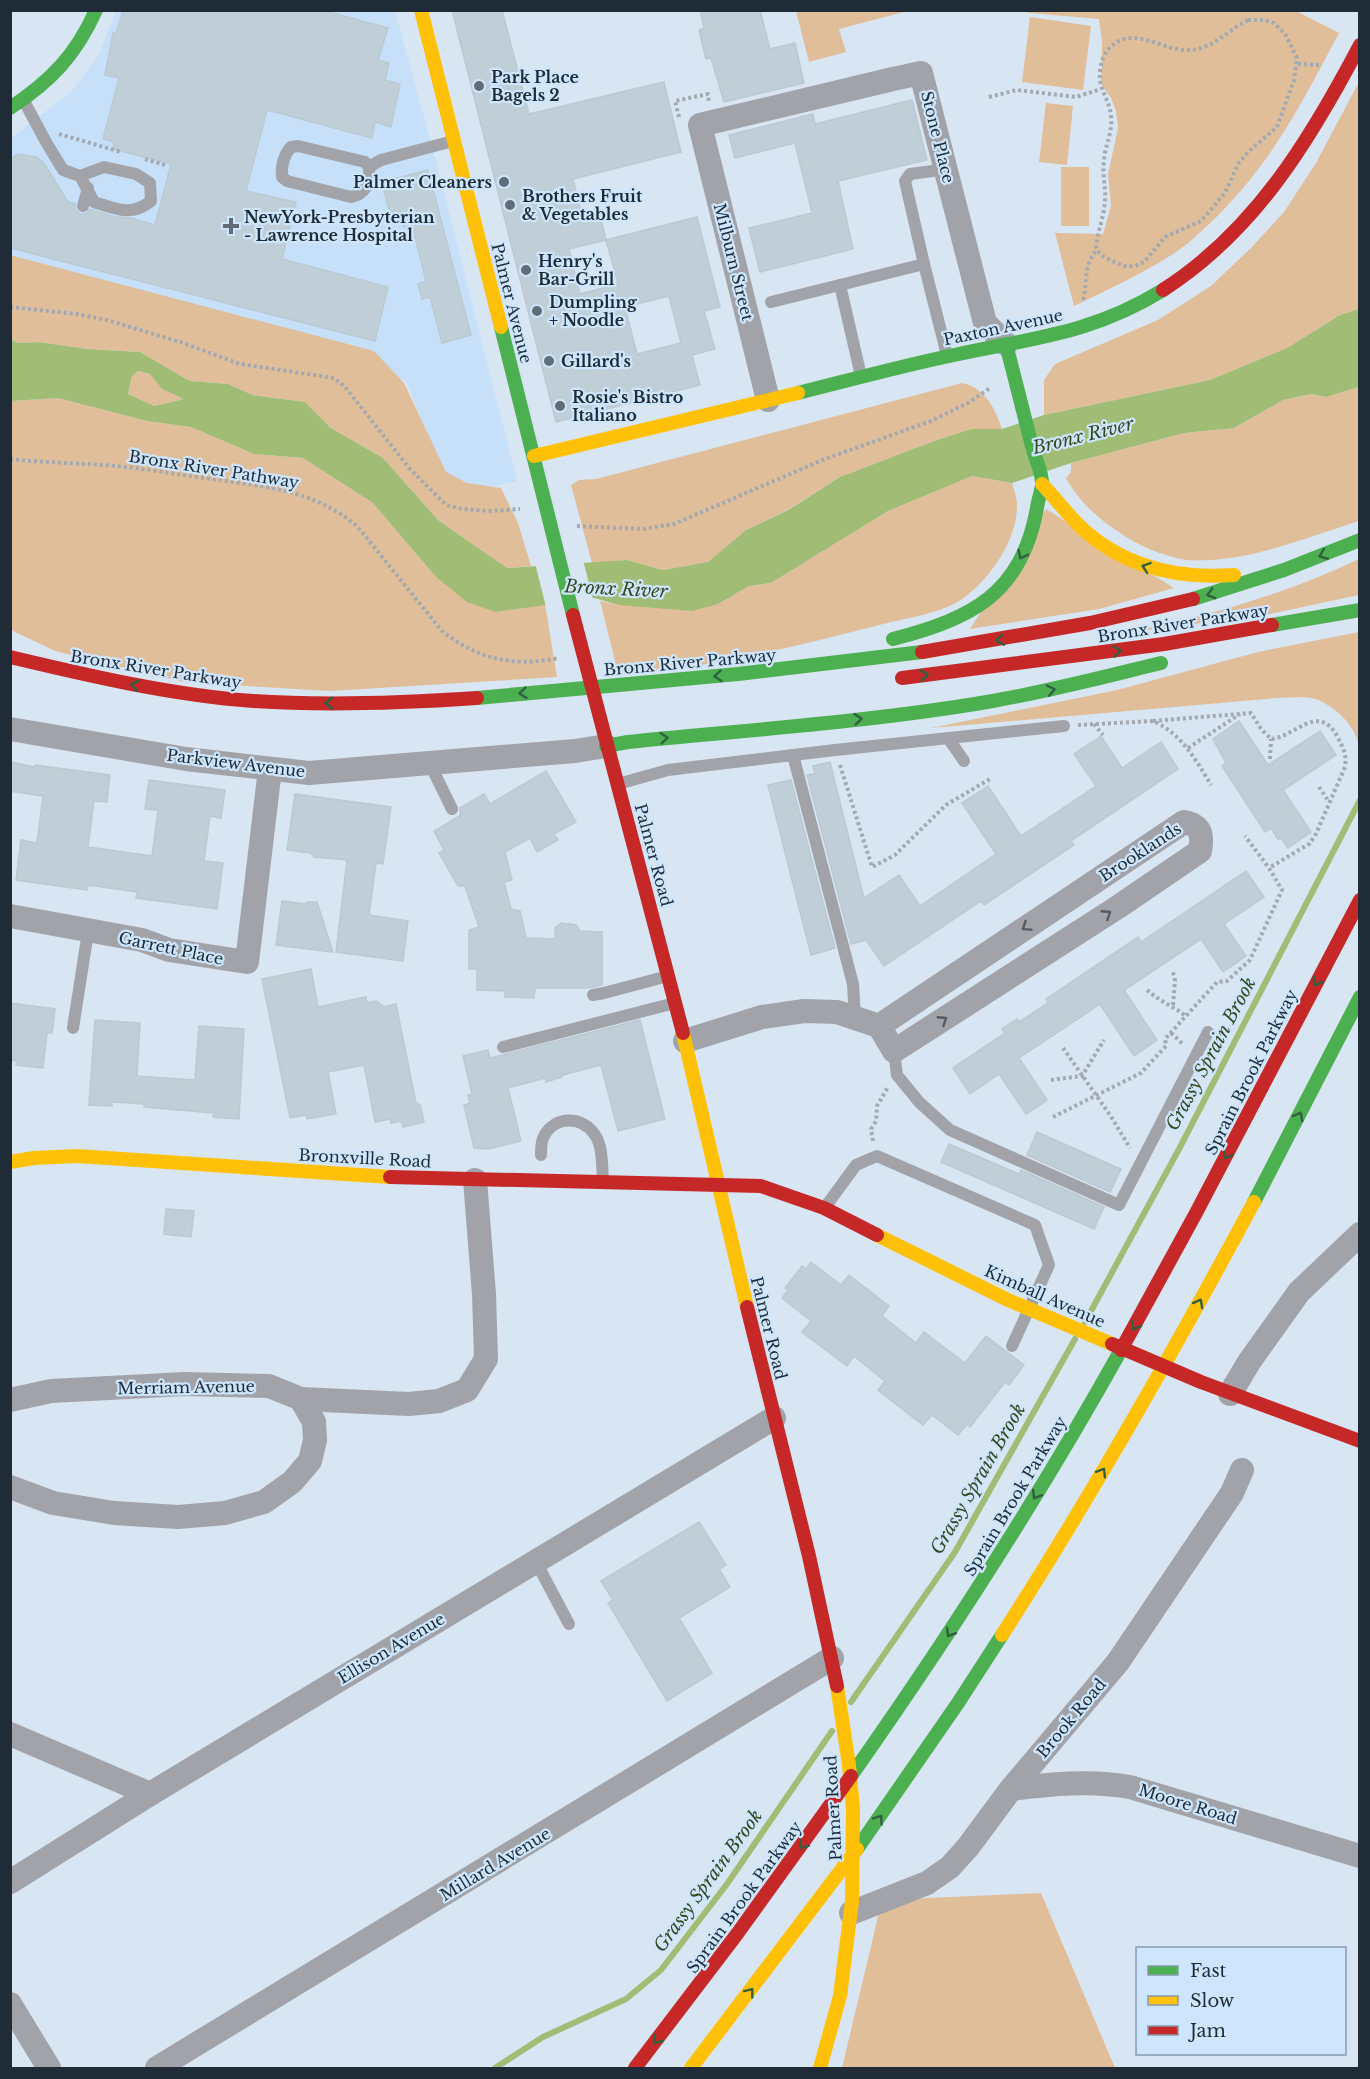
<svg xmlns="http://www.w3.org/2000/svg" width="1370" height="2079" font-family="'Libre Baskerville',serif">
	<rect width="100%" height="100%" fill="#d8e5f2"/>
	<path fill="#c5e0f8" d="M116 11H395L437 165 517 481 492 487 464 490 446 479 406 381 11 287 10 139 73 90 99 55Z"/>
	<g fill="#e1be9a">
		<path d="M796 11V10L908 11 839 29 846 52 809 62Z"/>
		<path d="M1023 11H1296L1339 33C1301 105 1268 170 1207 226 1198 234 1189 243 1179 250 1147 272 1109 289 1074 306L1055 233 1103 234 1111 206 1108 174 1118 128 1116 111 1111 98 1101 84 1102 42 1099 19 1030 13Z"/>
		<path d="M1030 17 1091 26 1083 90 1022 82Z"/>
		<path d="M1359 82V309L1340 315 1287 348 1210 380 1044 415V380L1055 364 1158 320 1211 286 1252 247 1284 212 1316 163Z"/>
		<path d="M1046 103 1073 106 1067 165 1039 162Z"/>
		<rect x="1061" y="167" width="28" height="59"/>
		<path d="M10 255 374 351 404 383 446 472 467 483 501 488 518 523 531 566 507 568 438 520 383 458 331 428 305 402 253 395 228 384 190 381 140 352 87 349 39 342 19 343 11 340Z"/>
		<path d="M138 371 150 374 162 389 185 399 153 406 128 394 132 376Z"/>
		<path d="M962 383C985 388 995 408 1002 429H971L934 441 840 477 787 510 746 530 708 562 663 570 627 560 592 563 571 485 579 480 596 479Z"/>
		<path d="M1359 387V521C1311 536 1261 557 1210 560 1202 560 1194 561 1187 560 1162 556 1136 545 1116 530 1094 515 1079 501 1066 478L1071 472V463L1184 433 1234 428 1283 400 1311 394 1326 397Z"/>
		<path d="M58 398 147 421 191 427 254 454 303 458 373 503 435 576 496 612 545 604 557 677 329 691 183 682 55 651 11 630V401Z"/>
		<path d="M972 476 1012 483C1014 490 1017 497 1017 505 1017 540 992 576 965 597 944 613 907 618 883 624 817 641 749 658 682 668 661 670 639 671 618 673L600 601 619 605 718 604 749 586 771 583 888 511Z"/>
		<path d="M1046 509 1174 588 1099 609 970 629Z"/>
		<path d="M1359 559V595L1270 614 1118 634C1199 619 1284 595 1359 559Z"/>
		<path d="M1359 632V747C1357 727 1334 705 1315 699 1304 696 1288 698 1277 698L931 728 1117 690 1258 652Z"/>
		<path d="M1041 1893 1115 2068H842L882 1900Z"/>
	</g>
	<path fill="#a0bc75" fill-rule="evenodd" d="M1359 309V387L1326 397 1311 394 1283 400 1234 428 1184 433 1071 463 1012 483 972 476 888 511 771 583 749 586 718 604 692 611 619 605 594 598 496 612 467 602 435 576 373 503 303 458 254 454 191 427 147 421 58 398 11 401V340L19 343 39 342 87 349 140 352 190 381 228 384 253 395 305 402 331 428 383 458 438 520 507 568 627 560 663 570 708 562 746 530 788 510 840 477 934 441 971 429H1002L1044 415 1210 380 1287 348 1340 315ZM138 371 150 374 162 389 184 399 154 406 128 394 132 376Z"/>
	<path fill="#d8e5f2" d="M583 560 593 599 546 607 535 563Z"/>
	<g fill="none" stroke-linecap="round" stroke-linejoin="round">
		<g stroke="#a0bc75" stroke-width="6">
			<path d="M1085 1322 1178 1151 1360 800"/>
			<path d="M851 1702 955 1552 1075 1339"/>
			<path d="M495 2068 543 2037 626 1999 661 1970 727 1884 832 1731"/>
		</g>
	</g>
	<g fill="#c0ced7" stroke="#bbc9d2" stroke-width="1.5" fill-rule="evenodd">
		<path d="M123 10H322L388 28 378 60 389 63 385 80 400 84 391 127 375 122 372 138 267 110 246 191 296 202 282 259 388 287 375 341 10 248V159L18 154 36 157 44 163 68 202 75 204V209L80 214H86L90 209 115 217 131 218 155 225 171 164 113 149 114 142 103 139 119 78 105 75 113 33 116 34Z"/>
		<path d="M452 10H502L529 114 664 82 681 152 573 179 584 224 601 219 606 240 697 217 720 307 704 311 715 349 692 355 700 385 556 422ZM606 240 618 284 580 294 569 249ZM669 296 681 343 637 354 625 307Z"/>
		<path d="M700 10H760L770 49 795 43 804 83 724 102 711 58 706 59 699 30 704 28Z"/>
		<path d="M912 100 927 160 838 181 853 249 760 272 749 228 812 213 795 143 735 158 729 135 813 114 815 124Z"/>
		<path d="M428 170 471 335 442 343 430 297 422 299 418 284 426 281 412 225 404 227 400 211 390 214 382 182Z"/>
		<path d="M1239 721 1268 765 1320 731 1336 755 1283 790 1311 832 1288 848 1281 838 1278 839 1271 828 1265 832 1222 766 1226 763 1213 739Z"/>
		<path d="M1101 736 1122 768 1161 742 1178 769 1071 841 1074 845 984 905 981 901 884 966 866 940 851 944 807 775 815 774 813 766 830 762 864 898 899 875 920 906 996 854 962 803 988 786 1021 836 1096 786 1074 754Z"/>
		<path d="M10 762 35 767V765L110 775 107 802 94 801 88 847 152 856 158 810 145 809 149 780 225 790 221 818 210 816 204 861 223 863 217 909 136 898 137 892 88 885 87 890 16 880 21 840 37 843 43 796 10 791Z"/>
		<path d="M546 771 576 822 554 834 558 840 537 852 530 838 505 852 512 880 504 882 511 909 520 911 526 938 555 939V928L561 923 576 925 580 931 602 932V985L588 988H535L534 998 505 997V991L477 990V969H469V930L479 927 465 886H458L439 853 444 850 434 831 460 816V808L484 794 490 804Z"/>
		<path d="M791 780 835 948 811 955 768 785Z"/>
		<path d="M295 794 391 807 383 864 376 863 369 915 408 921 403 961 336 952 347 860 314 857 311 853 287 850Z"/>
		<path d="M1246 871 1264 897 1224 924 1246 956 1223 972 1201 939 1124 990 1157 1040 1134 1056 1100 1004 1019 1058 1047 1100 1026 1114 999 1074 970 1094 953 1068 1005 1033 1002 1029 1017 1019 1019 1022 1048 1003 1046 999 1138 937 1141 942Z"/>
		<path d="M282 901 305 904 307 902H317L333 952 276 945Z"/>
		<path d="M311 969 318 1007 366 997 367 1003 376 1001 384 1007 396 1004 416 1103 420 1105 424 1122 403 1127 401 1121 391 1123 390 1119 375 1122 364 1065 328 1072 336 1114 307 1119 306 1115 290 1118 262 979Z"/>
		<path d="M10 1003 55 1009 52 1033H47L43 1068 16 1065 17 1061 10 1060Z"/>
		<path d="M95 1020 140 1023 137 1076 195 1080 199 1026 244 1029 239 1119 213 1117 214 1113 144 1107V1104L112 1102V1106L89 1105Z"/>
		<path d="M640 1020 665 1119 618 1131 601 1065 563 1075 562 1077 546 1082 545 1078 508 1088 521 1141 488 1149 474 1148 464 1105 470 1103 468 1095 472 1094 463 1056 488 1050 490 1058Z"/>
		<path d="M1037 1132 1121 1169 1110 1192 1027 1155Z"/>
		<path d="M949 1144 1019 1174 1021 1170 1104 1207 1094 1229 941 1162Z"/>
		<path d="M166 1209 194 1211 191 1237 164 1234Z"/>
		<path d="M811 1262 841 1285 849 1275 889 1306 882 1316 916 1343 924 1332 965 1363 986 1336 1024 1365 1009 1385 1005 1382 970 1427 967 1424 958 1435 932 1415 923 1425 878 1390 885 1381 854 1356 847 1366 802 1332 811 1321 782 1298 788 1290 785 1288 802 1266 806 1269Z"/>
		<path d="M699 1522 726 1565 719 1569 730 1587 679 1618 712 1673 667 1701 608 1603 613 1600 601 1581Z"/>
	</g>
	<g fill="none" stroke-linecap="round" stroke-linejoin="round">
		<g stroke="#a3a9b0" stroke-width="4" stroke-dasharray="3 3" stroke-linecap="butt">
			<path d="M1248 20H1264L1274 23 1285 34 1297 58 1294 80 1277 127 1249 151 1238 164 1225 193 1201 221 1165 237 1144 262 1135 266H1124L1104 257 1097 250 1096 246C1098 231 1104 216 1105 201 1106 188 1102 174 1104 160 1105 145 1113 132 1111 116 1110 100 1098 89 1100 72 1101 58 1107 46 1121 40 1143 32 1166 51 1188 50 1212 50 1228 30 1248 20Z"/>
			<path d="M1298 64 1321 65"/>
			<path d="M989 97 1017 90 1076 97 1101 89"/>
			<path d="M679 117 675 101 708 94 709 102"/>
			<path d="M59 134 121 152"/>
			<path d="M145 159 165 165"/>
			<path d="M1083 300C1088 281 1083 265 1097 250"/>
			<path d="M10 307 76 314 107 320 180 342 240 364 334 378 345 387 410 469 446 505 462 509 491 511 520 509"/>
			<path d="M10 459C46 463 81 463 116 466 148 469 179 475 211 479 266 487 312 489 357 526L442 631C479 660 513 667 559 658"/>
			<path d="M577 526 643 529 674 524 825 459 931 421 968 403 990 388"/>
			<path d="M1153 721 1251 713 1261 729 1271 739C1295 737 1318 702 1337 736 1343 747 1347 755 1345 767L1315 836 1309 844 1269 868"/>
			<path d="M1094 724 1103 735"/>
			<path d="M1078 725 1153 721C1181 733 1196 760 1211 785"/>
			<path d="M1188 748 1240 714"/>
			<path d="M1270 759 1271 739"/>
			<path d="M840 765 872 867 895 855 946 805 990 779"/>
			<path d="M1319 787 1329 802"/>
			<path d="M1147 990C1159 1001 1173 1006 1186 1016"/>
			<path d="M1173 1005 1175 980 1173 972"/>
			<path d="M1171 1033 1184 1045"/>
			<path d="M1063 1048 1110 1115 1130 1148"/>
			<path d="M1051 1080 1082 1076 1104 1040"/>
			<path d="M1053 1117 1141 1073 1166 1046 1165 1039 1217 982 1227 981 1250 960 1282 890 1269 868 1245 836"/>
			<path d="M873 1141 871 1129 876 1121 877 1106 888 1087"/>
		</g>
		<g stroke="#a2a3a9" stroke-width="12">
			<path d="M24 101 46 142 63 170 80 176 94 202C117 209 131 217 151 201L150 183 136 174 104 167 80 176"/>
			<path d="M369 167C370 182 367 194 351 197L287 181 282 177C281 166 283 156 291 147L298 146 365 162 369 167 381 160 453 141"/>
			<path d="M83 206 88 188"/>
			<path d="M924 264 947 355"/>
			<path d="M771 302 840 285"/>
			<path d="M861 376 840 285 924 264 905 181 910 174 947 169"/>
			<path d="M948 738 964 761"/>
			<path d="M793 755 853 984 855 1018"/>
			<path d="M429 762 452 809"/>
			<path d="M618 784 668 770 835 750 1064 726"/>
			<path d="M593 995 604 993 668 976"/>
			<path d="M73 1028 88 932"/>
			<path d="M503 1047 675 1003"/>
			<path d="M894 1051 897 1075 919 1102 950 1130 1119 1205 1208 1032"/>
			<path d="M541 1155C541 1149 541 1141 544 1136 555 1115 583 1116 595 1135 603 1146 602 1168 603 1182"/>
			<path d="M826 1206 856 1165 877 1156 1035 1225 1049 1265 1012 1346"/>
			<path d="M535 1560 569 1624"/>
		</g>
		<g stroke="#a2a3a9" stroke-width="24">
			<path d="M768 400 700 125 893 79 921 73 985 323 1006 344"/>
			<path d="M10 729 186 759 309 773 575 751 606 746"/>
			<path d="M10 916 142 940 169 950 247 962 270 769"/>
			<path d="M685 1041 762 1017 804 1011 837 1012 879 1026 894 1051 1118 907 1200 851C1203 835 1201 825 1184 822L879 1026"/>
			<path d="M1230 1394 1249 1362 1299 1292 1360 1234"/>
			<path d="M10 1400 51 1391 185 1384 269 1386 301 1399 409 1404 439 1401 467 1390 486 1359 484 1294 475 1180"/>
			<path d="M10 1487 53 1503 114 1513 178 1517 225 1513 264 1502 292 1482 310 1461 315 1440 314 1422 301 1399"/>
			<path d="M10 1734 150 1794"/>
			<path d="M1011 1789C1051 1784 1090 1780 1130 1787L1360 1856"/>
			<path d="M10 1882 150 1794 774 1418"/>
			<path d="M851 1913 927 1883 950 1867 968 1847 1011 1789 1118 1662 1232 1493 1242 1470"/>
			<path d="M10 2004 49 2068"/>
			<path d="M157 2068 832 1658"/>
		</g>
		<g stroke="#4caf50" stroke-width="14">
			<path d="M10 108C51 81 76 55 96 10"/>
			<path d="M501 327 573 615"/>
			<path d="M798 393C850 380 901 366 954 355 1032 338 1092 334 1163 290"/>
			<path d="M1193 599 1284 570 1360 540"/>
			<path d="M1272 625 1360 610"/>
			<path d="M893 639C972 618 1021 595 1037 508 1038 500 1041 493 1042 485 1043 475 1036 460 1033 450 1024 415 1015 379 1006 344"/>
			<path d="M477 698 738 674 922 652"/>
			<path d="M606 746 628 742C748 730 868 722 987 702 1046 692 1103 677 1161 663"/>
			<path d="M1254 1202 1360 997"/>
			<path d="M851 1776C948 1638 1039 1497 1121 1350"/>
			<path d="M857 1849 958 1703 1002 1635"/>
		</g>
		<g stroke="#ffc107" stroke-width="14">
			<path d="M421 10 501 327"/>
			<path d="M534 456 798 393"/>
			<path d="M1042 484C1057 500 1070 518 1086 532 1128 568 1180 579 1234 575"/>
			<path d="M683 1033 747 1307"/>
			<path d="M10 1162 34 1158 77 1156 390 1177"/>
			<path d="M877 1235 1008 1300 1112 1344"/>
			<path d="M1002 1635C1092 1495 1175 1349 1254 1202"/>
			<path d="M691 2068 857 1849"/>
			<path d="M820 2068 840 1996 852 1901 853 1809 849 1765 837 1686"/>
		</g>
		<g stroke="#c62828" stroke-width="14">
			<path d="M1163 290C1255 231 1310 140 1360 45"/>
			<path d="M573 615 683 1033"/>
			<path d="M922 652 1090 623 1193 599"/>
			<path d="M10 657C90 676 171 695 253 701 328 706 403 703 477 698"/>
			<path d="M902 678 1164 644 1272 625"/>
			<path d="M390 1177 761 1186 824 1208 877 1235"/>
			<path d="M747 1307 809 1556 837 1686"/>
			<path d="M1112 1344 1201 1382 1360 1441"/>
			<path d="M1121 1350 1196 1213 1360 900"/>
			<path d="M635 2068 737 1934 851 1776"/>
		</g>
	</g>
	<defs><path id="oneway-chevron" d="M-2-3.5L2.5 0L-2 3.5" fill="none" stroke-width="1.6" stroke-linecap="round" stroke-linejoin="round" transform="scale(1.5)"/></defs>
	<g stroke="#316040">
		<use href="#oneway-chevron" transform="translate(1022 555) rotate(116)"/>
		<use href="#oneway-chevron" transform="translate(1323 555) rotate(158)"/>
		<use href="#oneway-chevron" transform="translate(1146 567) rotate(-161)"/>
		<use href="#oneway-chevron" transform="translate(1211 594) rotate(164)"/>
		<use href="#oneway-chevron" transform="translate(1000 640) rotate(170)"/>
		<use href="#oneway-chevron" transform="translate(1117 651) rotate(-8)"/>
		<use href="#oneway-chevron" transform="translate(924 675) rotate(-7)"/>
		<use href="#oneway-chevron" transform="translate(718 676) rotate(175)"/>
		<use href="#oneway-chevron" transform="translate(135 685) rotate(-169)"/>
		<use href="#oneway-chevron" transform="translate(1051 690) rotate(-12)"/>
		<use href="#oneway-chevron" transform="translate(523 693) rotate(175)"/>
		<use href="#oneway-chevron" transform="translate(329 703) rotate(180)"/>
		<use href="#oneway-chevron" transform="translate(858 719) rotate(-6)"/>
		<use href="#oneway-chevron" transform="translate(664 738) rotate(-5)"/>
		<use href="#oneway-chevron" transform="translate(1317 982) rotate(117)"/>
		<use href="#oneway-chevron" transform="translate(1299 1116) rotate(-62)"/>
		<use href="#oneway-chevron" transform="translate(1227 1155) rotate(118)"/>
		<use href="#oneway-chevron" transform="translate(1199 1303) rotate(-61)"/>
		<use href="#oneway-chevron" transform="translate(1135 1326) rotate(119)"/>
		<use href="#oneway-chevron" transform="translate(1102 1472) rotate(-59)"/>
		<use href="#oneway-chevron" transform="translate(1036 1495) rotate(121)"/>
		<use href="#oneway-chevron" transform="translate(950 1633) rotate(122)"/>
		<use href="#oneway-chevron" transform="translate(879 1819) rotate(-55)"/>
		<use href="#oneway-chevron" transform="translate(803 1845) rotate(126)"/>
		<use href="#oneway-chevron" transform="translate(750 1992) rotate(-52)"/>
		<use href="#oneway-chevron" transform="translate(657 2040) rotate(128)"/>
	</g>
	<g stroke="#535b64">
		<use href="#oneway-chevron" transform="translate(1107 914) rotate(-33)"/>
		<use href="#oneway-chevron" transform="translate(1026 927) rotate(146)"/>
		<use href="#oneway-chevron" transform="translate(943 1020) rotate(-33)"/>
	</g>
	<g fill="#606c78" stroke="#cde6fd" stroke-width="2">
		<circle cx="479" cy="86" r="6"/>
		<circle cx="504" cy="182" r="6"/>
		<circle cx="510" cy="205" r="6"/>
		<path d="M228 217h6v6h6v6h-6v6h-6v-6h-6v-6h6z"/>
		<circle cx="526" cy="270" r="6"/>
		<circle cx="537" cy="311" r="6"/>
		<circle cx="549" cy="361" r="6"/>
		<circle cx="560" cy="406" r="6"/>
	</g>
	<g text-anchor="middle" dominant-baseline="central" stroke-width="4.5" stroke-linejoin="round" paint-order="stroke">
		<g font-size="16" font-weight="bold" fill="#1f2b36" stroke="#cde6fd" text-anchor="start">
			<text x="491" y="77">Park Place<tspan x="491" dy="18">Bagels 2</tspan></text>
			<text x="492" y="182" text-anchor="end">Palmer Cleaners</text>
			<text x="522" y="196">Brothers Fruit<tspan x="522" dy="18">&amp; Vegetables</tspan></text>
			<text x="244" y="217">NewYork-Presbyterian<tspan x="244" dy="18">- Lawrence Hospital</tspan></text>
			<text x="538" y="261">Henry's<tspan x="538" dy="18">Bar-Grill</tspan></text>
			<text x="549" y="302">Dumpling<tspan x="549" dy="18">+ Noodle</tspan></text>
			<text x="561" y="361">Gillard's</text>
			<text x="572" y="397">Rosie's Bistro<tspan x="572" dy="18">Italiano</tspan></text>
		</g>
		<g font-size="16" fill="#1f2b36" stroke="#cde6fd">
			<text transform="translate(938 137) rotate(76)">Stone Place</text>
			<text transform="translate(734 262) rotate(76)">Milburn Street</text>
			<text transform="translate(512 303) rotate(76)">Palmer Avenue</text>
			<text transform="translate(1003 327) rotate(-12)">Paxton Avenue</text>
			<text transform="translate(214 469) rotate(9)">Bronx River Pathway</text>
			<text transform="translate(1183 623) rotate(-9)">Bronx River Parkway</text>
			<text transform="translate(690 662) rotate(-5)">Bronx River Parkway</text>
			<text transform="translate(156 669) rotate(9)">Bronx River Parkway</text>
			<text transform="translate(236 763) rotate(7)">Parkview Avenue</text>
			<text transform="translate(1140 852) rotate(-33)">Brooklands</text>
			<text transform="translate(654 855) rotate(75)">Palmer Road</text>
			<text transform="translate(171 948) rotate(12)">Garrett Place</text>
			<text transform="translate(1251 1072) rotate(-63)">Sprain Brook Parkway</text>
			<text transform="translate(365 1158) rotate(3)">Bronxville Road</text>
			<text transform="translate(1045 1296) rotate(24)">Kimball Avenue</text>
			<text transform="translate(769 1328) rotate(76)">Palmer Road</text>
			<text transform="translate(186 1387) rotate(-1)">Merriam Avenue</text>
			<text transform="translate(1015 1496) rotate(-59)">Sprain Brook Parkway</text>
			<text transform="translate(391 1648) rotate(-31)">Ellison Avenue</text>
			<text transform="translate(1071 1718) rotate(-50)">Brook Road</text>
			<text transform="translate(1188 1804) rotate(17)">Moore Road</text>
			<text transform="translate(833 1808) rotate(-93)">Palmer Road</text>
			<text transform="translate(495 1864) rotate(-31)">Millard Avenue</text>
			<text transform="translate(744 1897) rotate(-54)">Sprain Brook Parkway</text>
		</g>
		<g font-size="18" font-style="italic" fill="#39481d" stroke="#cde6fd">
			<text transform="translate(1083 436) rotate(-14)">Bronx River</text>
			<text transform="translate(616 589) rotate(3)">Bronx River</text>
			<text transform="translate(1211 1054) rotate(-62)">Grassy Sprain Brook</text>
			<text transform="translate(978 1479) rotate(-60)">Grassy Sprain Brook</text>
			<text transform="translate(708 1881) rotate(-54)">Grassy Sprain Brook</text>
		</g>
	</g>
	<rect width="1370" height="2079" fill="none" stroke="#1f2b36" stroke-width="24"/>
	<rect x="1136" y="1947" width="210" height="108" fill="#cde6fd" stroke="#879bad" stroke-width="1.5"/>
	<rect x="1148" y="1966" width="30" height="9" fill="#4caf50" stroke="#879bad" stroke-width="1.5"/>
	<text x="1190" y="1977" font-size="18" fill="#1f2b36">Fast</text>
	<rect x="1148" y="1996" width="30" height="9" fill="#ffc107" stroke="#879bad" stroke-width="1.5"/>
	<text x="1190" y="2007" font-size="18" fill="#1f2b36">Slow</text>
	<rect x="1148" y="2026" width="30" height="9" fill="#c62828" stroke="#879bad" stroke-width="1.5"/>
	<text x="1190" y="2037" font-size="18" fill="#1f2b36">Jam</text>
</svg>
